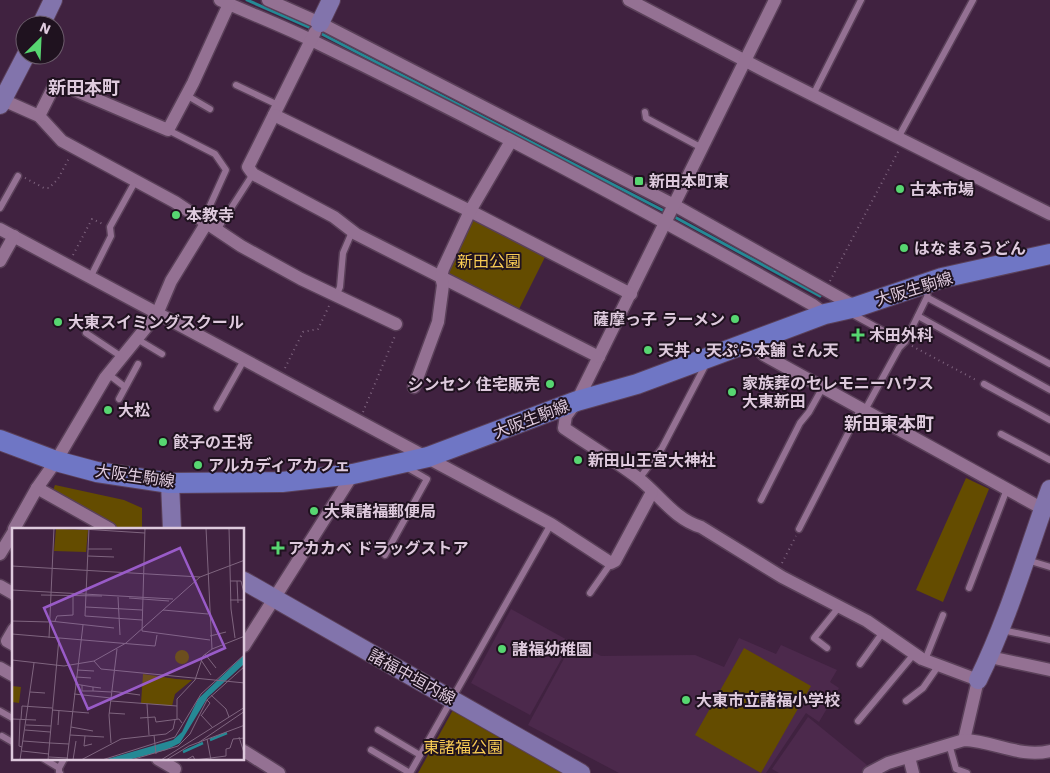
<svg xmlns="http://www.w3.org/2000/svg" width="1050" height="773" font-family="'Work Sans','Noto Sans JP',sans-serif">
	<rect width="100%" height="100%" fill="#402240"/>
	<g fill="#4c294c">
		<path d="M511 609 571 642 530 715 471 683Z"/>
		<path d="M739 638 776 654 781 645 837 670 830 682 839 688 819 722 806 713 766 773H619L528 725 573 642 601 656 695 655 724 667Z"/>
		<path d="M808 717 867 765 861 773H779L772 769Z"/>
	</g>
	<g fill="#644c00">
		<path d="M478 219 546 255 518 311 449 278 445 271 470 220Z"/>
		<path d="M966 478 989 489 943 602 916 590Z"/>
		<path d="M55 485 124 500 142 508V529H119L52 493Z"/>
		<path d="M744 648 811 686 761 773 695 735Z"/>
		<path d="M453 710 564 773H418Z"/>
	</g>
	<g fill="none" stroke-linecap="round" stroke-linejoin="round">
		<g stroke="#258995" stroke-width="3">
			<path d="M247 0 313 29"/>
			<path d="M318 32 666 212"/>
			<path d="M671 215 820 296"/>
		</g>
		<defs>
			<g id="lane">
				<path d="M236 85 278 105"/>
				<path d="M186 95 210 109"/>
				<path d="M813 95 861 0"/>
				<path d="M645 112 646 118 702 148"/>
				<path d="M168 130 215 154 226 170 203 221"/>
				<path d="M898 138 973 0"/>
				<path d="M0 208 18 176"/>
				<path d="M217 230 253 174"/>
				<path d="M90 278 111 236 110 227 136 180"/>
				<path d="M926 287 928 298 1050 364"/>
				<path d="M336 296 340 287 343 253 352 232"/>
				<path d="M852 314 896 338"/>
				<path d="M918 316 1050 390"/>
				<path d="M86 333 122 357"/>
				<path d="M137 339 162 354"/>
				<path d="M108 374 125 387"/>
				<path d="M984 384 1050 420"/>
				<path d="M119 399 138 364"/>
				<path d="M217 408 244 360"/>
				<path d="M865 410 899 348 905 342 927 297"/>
				<path d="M1001 434 1050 460"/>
				<path d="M639 479 662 448 706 364"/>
				<path d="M761 500 800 423 809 412 823 387"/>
				<path d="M799 529 861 408"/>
				<path d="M385 555 427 479 406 467"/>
				<path d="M1027 560 1050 567"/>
				<path d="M969 588 1007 489"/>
				<path d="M590 593 611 563"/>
				<path d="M1002 630 1050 640"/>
				<path d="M827 648 814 638 839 607"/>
				<path d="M925 660 943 615"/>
				<path d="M860 664 883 632"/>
				<path d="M906 701 923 688 939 665"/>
				<path d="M0 711 14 719"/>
				<path d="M858 721 914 654"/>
				<path d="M378 730 420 755"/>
				<path d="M2 736 14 743"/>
				<path d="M949 744 956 769 967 773"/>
				<path d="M371 750 410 773"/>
				<path d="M44 759 59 768"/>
				<path d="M60 773 59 772V768L64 759"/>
				<path d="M410 773 551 524"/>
			</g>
			<g id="street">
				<path d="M220 0C251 14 283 26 313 41 483 123 649 212 813 305L825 314"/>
				<path d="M268 0 320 23 674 205 856 307"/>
				<path d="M629 0 761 69 1050 214"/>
				<path d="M775 0 577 401 566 416 564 428C589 445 614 460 638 478 659 494 674 519 701 527L782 577 867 621 922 659 978 680 964 740"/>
				<path d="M315 32 248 167 253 174 334 217 356 234 599 357"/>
				<path d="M3 100 39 116 62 141 175 202 241 246 301 279 396 324"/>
				<path d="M274 115 470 211 631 294"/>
				<path d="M39 116 53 88 65 86 168 130 193 83 229 4"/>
				<path d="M0 229 551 524 611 563 615 561 652 492"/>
				<path d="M0 261 14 236"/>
				<path d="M752 342 764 355 1043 509"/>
				<path d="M414 387 438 322 443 285 441 277 443 269 470 211 511 141"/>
				<path d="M37 488 110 529"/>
				<path d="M14 529 37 488 56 461 105 378 157 314 171 281 206 224"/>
				<path d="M0 554 14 531"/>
				<path d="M0 586 14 594"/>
				<path d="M14 629 7 641 14 645"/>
				<path d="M244 646 353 474"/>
				<path d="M990 657 1050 670"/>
				<path d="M0 668 14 676"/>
				<path d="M244 751 279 773"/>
				<path d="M909 757 913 773"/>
				<path d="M158 759 175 769"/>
				<path d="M869 773 888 763 964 740C994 741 1020 758 1050 751"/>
			</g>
			<g id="secondary">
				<path d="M320 23 331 0"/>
				<path d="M41 25 53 0"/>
				<path d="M0 105 26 55"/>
				<path d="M170 483 172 529"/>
				<path d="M244 581 581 773"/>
				<path d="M978 680C1008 619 1027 553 1050 489"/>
			</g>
			<path id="primary" d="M0 440 56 461 97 472 170 483 282 482 353 474 428 457 577 401 637 384 825 314 856 307 942 278 1050 254"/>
		</defs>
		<use href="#lane" stroke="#5a4059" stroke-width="9"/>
		<use href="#street" stroke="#5a4059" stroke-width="15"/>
		<use href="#secondary" stroke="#5a4059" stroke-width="20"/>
		<use href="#primary" stroke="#5a4059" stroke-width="22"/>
		<g stroke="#7e647e" stroke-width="2" stroke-dasharray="1 4" stroke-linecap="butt">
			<path d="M25 178 44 188H49L58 179 69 158"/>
			<path d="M73 255 92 219 103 224"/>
			<path d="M830 281 899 150"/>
			<path d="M912 346 976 380"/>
			<path d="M285 368 303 332 318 329 329 306"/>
			<path d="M363 412 395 336"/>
			<path d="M782 563 796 536"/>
		</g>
		<use href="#lane" stroke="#947193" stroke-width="6"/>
		<use href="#street" stroke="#947193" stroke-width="12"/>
		<use href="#secondary" stroke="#8274ac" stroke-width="18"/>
		<use href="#primary" stroke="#6f76c5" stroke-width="20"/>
	</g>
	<g fill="#57d671" stroke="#1f121f" stroke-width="2">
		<rect x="634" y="176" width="10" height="10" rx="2.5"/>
		<circle cx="900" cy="189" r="5"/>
		<circle cx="176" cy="215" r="5"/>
		<circle cx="904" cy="248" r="5"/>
		<circle cx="735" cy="319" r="5"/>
		<circle cx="58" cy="322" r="5"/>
		<path d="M855.5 327.5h5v5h5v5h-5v5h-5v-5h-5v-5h5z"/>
		<circle cx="648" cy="350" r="5"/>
		<circle cx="550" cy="384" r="5"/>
		<circle cx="732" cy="392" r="5"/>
		<circle cx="108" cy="410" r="5"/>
		<circle cx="163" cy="442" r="5"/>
		<circle cx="578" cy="460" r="5"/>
		<circle cx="198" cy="465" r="5"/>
		<circle cx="314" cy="511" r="5"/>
		<path d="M275.5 540.5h5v5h5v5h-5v5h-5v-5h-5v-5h5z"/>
		<circle cx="502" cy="649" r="5"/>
		<circle cx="686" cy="700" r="5"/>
	</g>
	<g text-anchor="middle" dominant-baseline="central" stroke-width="4" stroke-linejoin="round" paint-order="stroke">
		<g font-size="16" font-weight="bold" fill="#decadd" stroke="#1f121f" text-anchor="start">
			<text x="649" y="181">新田本町東</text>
			<text x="910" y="189">古本市場</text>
			<text x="186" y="215">本教寺</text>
			<text x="914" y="248">はなまるうどん</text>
			<text x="725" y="319" text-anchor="end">薩摩っ子 ラーメン</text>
			<text x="68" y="322">大東スイミングスクール</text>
			<text x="869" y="335">木田外科</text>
			<text x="658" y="350">天丼・天ぷら本舗 さん天</text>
			<text x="742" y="383">家族葬のセレモニーハウス<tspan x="742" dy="18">大東新田</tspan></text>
			<text x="540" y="384" text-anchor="end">シンセン 住宅販売</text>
			<text x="118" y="410">大松</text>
			<text x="173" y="442">餃子の王将</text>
			<text x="588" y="460">新田山王宮大神社</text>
			<text x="208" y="465">アルカディアカフェ</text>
			<text x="324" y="511">大東諸福郵便局</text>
			<text x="288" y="548">アカカベ ドラッグストア</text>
			<text x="512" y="649">諸福幼稚園</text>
			<text x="696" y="700">大東市立諸福小学校</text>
		</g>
		<g font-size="16" fill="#f8cb54" stroke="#1f121f">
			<text x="489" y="261">新田公園</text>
			<text x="463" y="747">東諸福公園</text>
		</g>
		<g font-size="16" fill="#decadd" stroke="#1f121f">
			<text transform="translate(914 289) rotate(-17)">大阪生駒線</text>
			<text transform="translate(531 419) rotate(-21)">大阪生駒線</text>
			<text transform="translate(135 476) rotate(8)">大阪生駒線</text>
			<text transform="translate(412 677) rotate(29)">諸福中垣内線</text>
		</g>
		<g font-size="18" font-weight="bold" fill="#decadd" stroke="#1f121f">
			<text x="84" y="87">新田本町</text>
			<text x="889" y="423">新田東本町</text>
		</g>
	</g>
	<g transform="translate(12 528)">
		<rect width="232" height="232" fill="#402240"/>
		<path d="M44 1 76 2 74 24 42 23ZM163 129a7 7 0 1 1 14 0a7 7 0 1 1-14 0ZM131 146 164 151 180 152 163 166 160 178 129 175ZM0 158 9 159 7 175 0 174Z" fill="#644c00"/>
		<path d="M232 127V136L196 169 168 215 154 222 116 232H92L161 212 170 204 186 171Z" fill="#258995"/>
		<path fill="none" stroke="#258995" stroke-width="2.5" d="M198 212 215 205M171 224 191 215"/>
		<path fill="none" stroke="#7f657f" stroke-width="1" d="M54 0 133 5M77 0 73 88 130 92M133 0 130 103 198 112M194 0 200 121M217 0 219 81 223 110M76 21H100M76 28 102 29M0 38 188 49M218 53H229L232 65V72H218M225 53 226 75M0 62 161 71M29 67 90 68M106 69 108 107M117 70 157 73M74 79 130 82M151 82 196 86M0 93 38 94M38 93 102 100M43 93 45 88 61 87V68M0 106 143 118 145 107M198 108 214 104M37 110 42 0M193 126 204 140M0 132 52 138 82 133 114 115 188 49 233 32M189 132 199 147M82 133 89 141 233 155M65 142 82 143M64 149 79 150M63 156 81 159M70 157V163H81M89 160 81 159V163L99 164M99 163 128 167M18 164 33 165M62 166 99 170M199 167 214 181 217 189M99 173 165 178M135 176 137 207M40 182 77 185M97 185 113 186M189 187 201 200M189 188 198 175 195 172M128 190 143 189 144 194 167 191 170 195M0 191 24 192M8 191 7 218 10 219M9 191 10 178 40 180M165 191V171L183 152 191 128 200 121 233 108M14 197 39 198M46 197 47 182M59 199 81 203M13 202 38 204M58 207 92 209M142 207 144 226M73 208 72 218 80 216M227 209 233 228M195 211 199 232M11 213 38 215M38 215 57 216M99 215 97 187 105 121M186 215 233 183M10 223 37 226M37 229 56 230M8 232 22 135M36 232 47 110M55 232 71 97M61 232 64 213M69 232 109 211 154 206 161 201 163 192M90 232 163 209 189 166 233 126M119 232 166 218 178 206 195 172 233 138M149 232 233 179M154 232 177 218 233 197M174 232 181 228 183 232 214 228V221L218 220 221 211 233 210"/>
		<path fill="#995bc8" fill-opacity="0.15" stroke="#995bc8" stroke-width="2.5" d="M168 20 213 120 76 181 32 80Z"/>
		<rect width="232" height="232" fill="none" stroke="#decadd" stroke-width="2.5"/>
	</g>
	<g transform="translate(40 40) rotate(24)"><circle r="24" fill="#1f121f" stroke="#6b5c6b"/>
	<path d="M0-4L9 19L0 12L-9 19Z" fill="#57d671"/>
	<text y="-8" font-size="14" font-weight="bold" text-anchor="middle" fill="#decadd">N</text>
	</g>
</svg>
